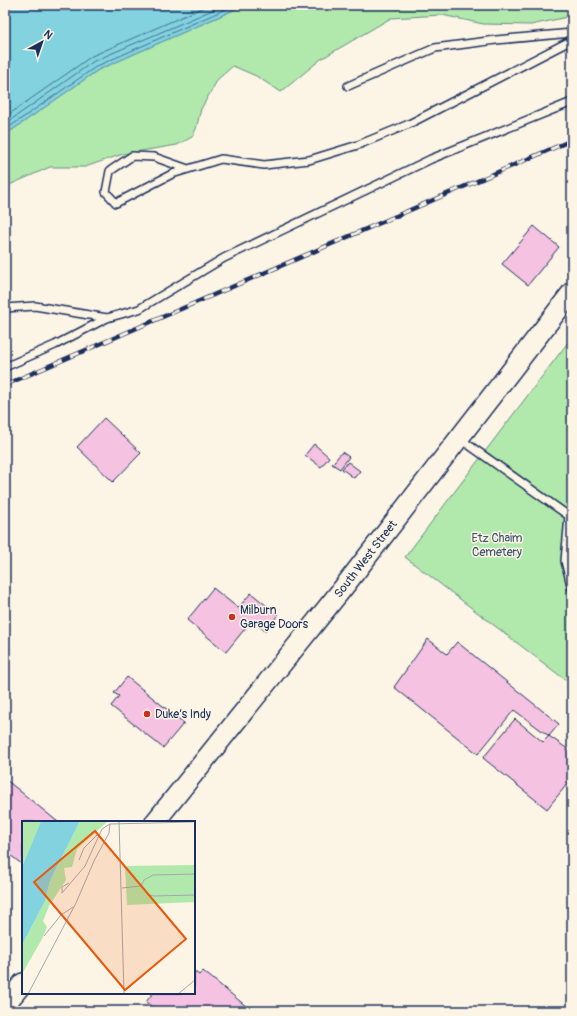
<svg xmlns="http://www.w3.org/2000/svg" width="577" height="1016" font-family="Pangolin,sans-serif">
	<rect width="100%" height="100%" fill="#fcf5e5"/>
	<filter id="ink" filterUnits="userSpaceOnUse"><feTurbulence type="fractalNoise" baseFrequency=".025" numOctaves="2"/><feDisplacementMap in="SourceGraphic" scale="8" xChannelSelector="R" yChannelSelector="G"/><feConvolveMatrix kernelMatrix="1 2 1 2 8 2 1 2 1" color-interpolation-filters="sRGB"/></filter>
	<g filter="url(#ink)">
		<g fill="#b1e8ab" stroke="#668c84">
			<path d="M245 5H572V16L531 25 483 24 442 15 391 18 321 59 281 92 256 76 233 66 218 79 201 109 196 129 192 137 177 145 123 154 85 167H50L5 187V135L98 70Z"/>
			<path d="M572 337V685L405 557Z"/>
		</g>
		<path fill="#82d2df" stroke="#5991ab" d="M5 5H245L98 70 5 135Z"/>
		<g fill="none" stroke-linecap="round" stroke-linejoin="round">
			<g stroke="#447092" stroke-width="1">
				<path d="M5 117 92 56 209 5"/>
				<path d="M5 124 94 61 224 5"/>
				<path d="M5 130 97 66 235 5"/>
			</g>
		</g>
		<g fill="#f5c2e1" stroke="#1b2f5e">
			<path d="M534 226 559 247 528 285 502 264Z"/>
			<path d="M104 418 141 453 113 482 77 447Z"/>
			<path d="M314 444 329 457 321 467 305 455Z"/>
			<path d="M342 452 349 457 340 469 332 464Z"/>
			<path d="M348 462 360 471 354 478 342 469Z"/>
			<path d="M213 588 238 608 251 593 278 615 265 631 252 620 226 652 187 620Z"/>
			<path d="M428 639 447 654 457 642 559 724 549 736 514 710 478 754 394 687Z"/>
			<path d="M127 677 184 723 163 748 111 706 119 696 114 693Z"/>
			<path d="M515 719 543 742 549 736 572 752V778L547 809 483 758Z"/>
			<path d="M5 779 58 822H23V865L5 851Z"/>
			<path d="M194 971 199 975 203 971 252 1011H157L146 1002 153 993H194Z"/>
		</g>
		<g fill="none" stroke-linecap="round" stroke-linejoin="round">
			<defs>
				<g id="lane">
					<path d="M348 86 435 48 496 40 572 33"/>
					<path d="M188 169 154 157 132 156 110 171 106 192 116 203 172 174 221 159 264 165 309 160 358 145 409 124 572 40"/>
					<path d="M5 308 35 306 107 318"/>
					<path d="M5 367 55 345 107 318 139 309 224 258 431 159 572 102"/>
					<path d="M459 438 569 516 565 561 572 589"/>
				</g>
				<g id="secondary">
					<path id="s1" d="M155 822 343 588 572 292"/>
					<path d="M5 1005 23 983"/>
				</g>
			</defs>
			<use href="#lane" stroke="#1b2f5e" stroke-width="10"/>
			<use href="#secondary" stroke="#1b2f5e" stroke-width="22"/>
			<use href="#lane" stroke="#fcf5e5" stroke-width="7"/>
			<use href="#secondary" stroke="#fcf5e5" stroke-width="19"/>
			<defs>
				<path id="rail" d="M5 385 572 140"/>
			</defs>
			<use href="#rail" stroke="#1b2f5e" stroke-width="4.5"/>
			<use href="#rail" stroke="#fcf5e5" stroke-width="3" stroke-dasharray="9" stroke-linecap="butt"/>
		</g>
	</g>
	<g fill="#c8321e" stroke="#fcf5e5" stroke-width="1.5">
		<circle cx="232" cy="617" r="4"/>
		<circle cx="147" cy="714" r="4"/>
	</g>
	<g text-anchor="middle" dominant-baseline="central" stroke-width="3" stroke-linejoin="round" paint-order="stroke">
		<g font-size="12" fill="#39546d" stroke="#fcf5e5">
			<text x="497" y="538">Etz Chaim<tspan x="497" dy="14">Cemetery</tspan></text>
		</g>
		<g font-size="12" fill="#1b2f5e" stroke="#fcf5e5">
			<text stroke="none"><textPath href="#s1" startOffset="337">South West Street</textPath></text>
		</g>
		<g font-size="12" fill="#1b2f5e" stroke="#fcf5e5" text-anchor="start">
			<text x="240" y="610">Milburn<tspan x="240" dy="14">Garage Doors</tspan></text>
			<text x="155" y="714">Duke’s Indy</text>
		</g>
	</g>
	<g transform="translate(22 821)">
		<rect width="173" height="173" fill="#fcf5e5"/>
		<path d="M0 0H19L0 46ZM58 0H86L55 28 50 46 42 47 44 59 27 85 21 100 25 106 20 118 0 153V124L23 80 28 60ZM173 44V81L105 84 103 45Z" fill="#b1e8ab"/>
		<path d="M19 0H58L28 60 23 80 0 124V46Z" fill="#82d2df"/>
		<path fill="none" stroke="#a2a6af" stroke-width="1" d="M97 0 102 173M57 39 62 27 76 13M47 62 40 66V72L63 45 80 8 88 3M119 65 122 59 131 54 173 53M100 67 119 65 127 74 132 75 173 74M22 115 39 94 51 86M6 173 54 82 72 40 87 12 88 3 171 1M156 173 173 159"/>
		<path fill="#e8590c" fill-opacity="0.15" stroke="#e8590c" stroke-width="2" d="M73 10 164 118 103 169 12 61Z"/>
		<rect width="173" height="173" fill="none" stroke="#1b2f5e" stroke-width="2"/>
	</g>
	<rect width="577" height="1016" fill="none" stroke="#fcf5e5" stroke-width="20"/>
	<rect x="10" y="10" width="557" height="996" fill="none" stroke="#1b2f5e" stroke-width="1.5" filter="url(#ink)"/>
	<g transform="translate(42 42) rotate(40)" stroke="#fcf5e5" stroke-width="3" paint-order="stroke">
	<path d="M0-3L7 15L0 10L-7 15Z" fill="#1b2f5e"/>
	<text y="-6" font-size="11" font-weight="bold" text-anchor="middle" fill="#1b2f5e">N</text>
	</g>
</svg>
